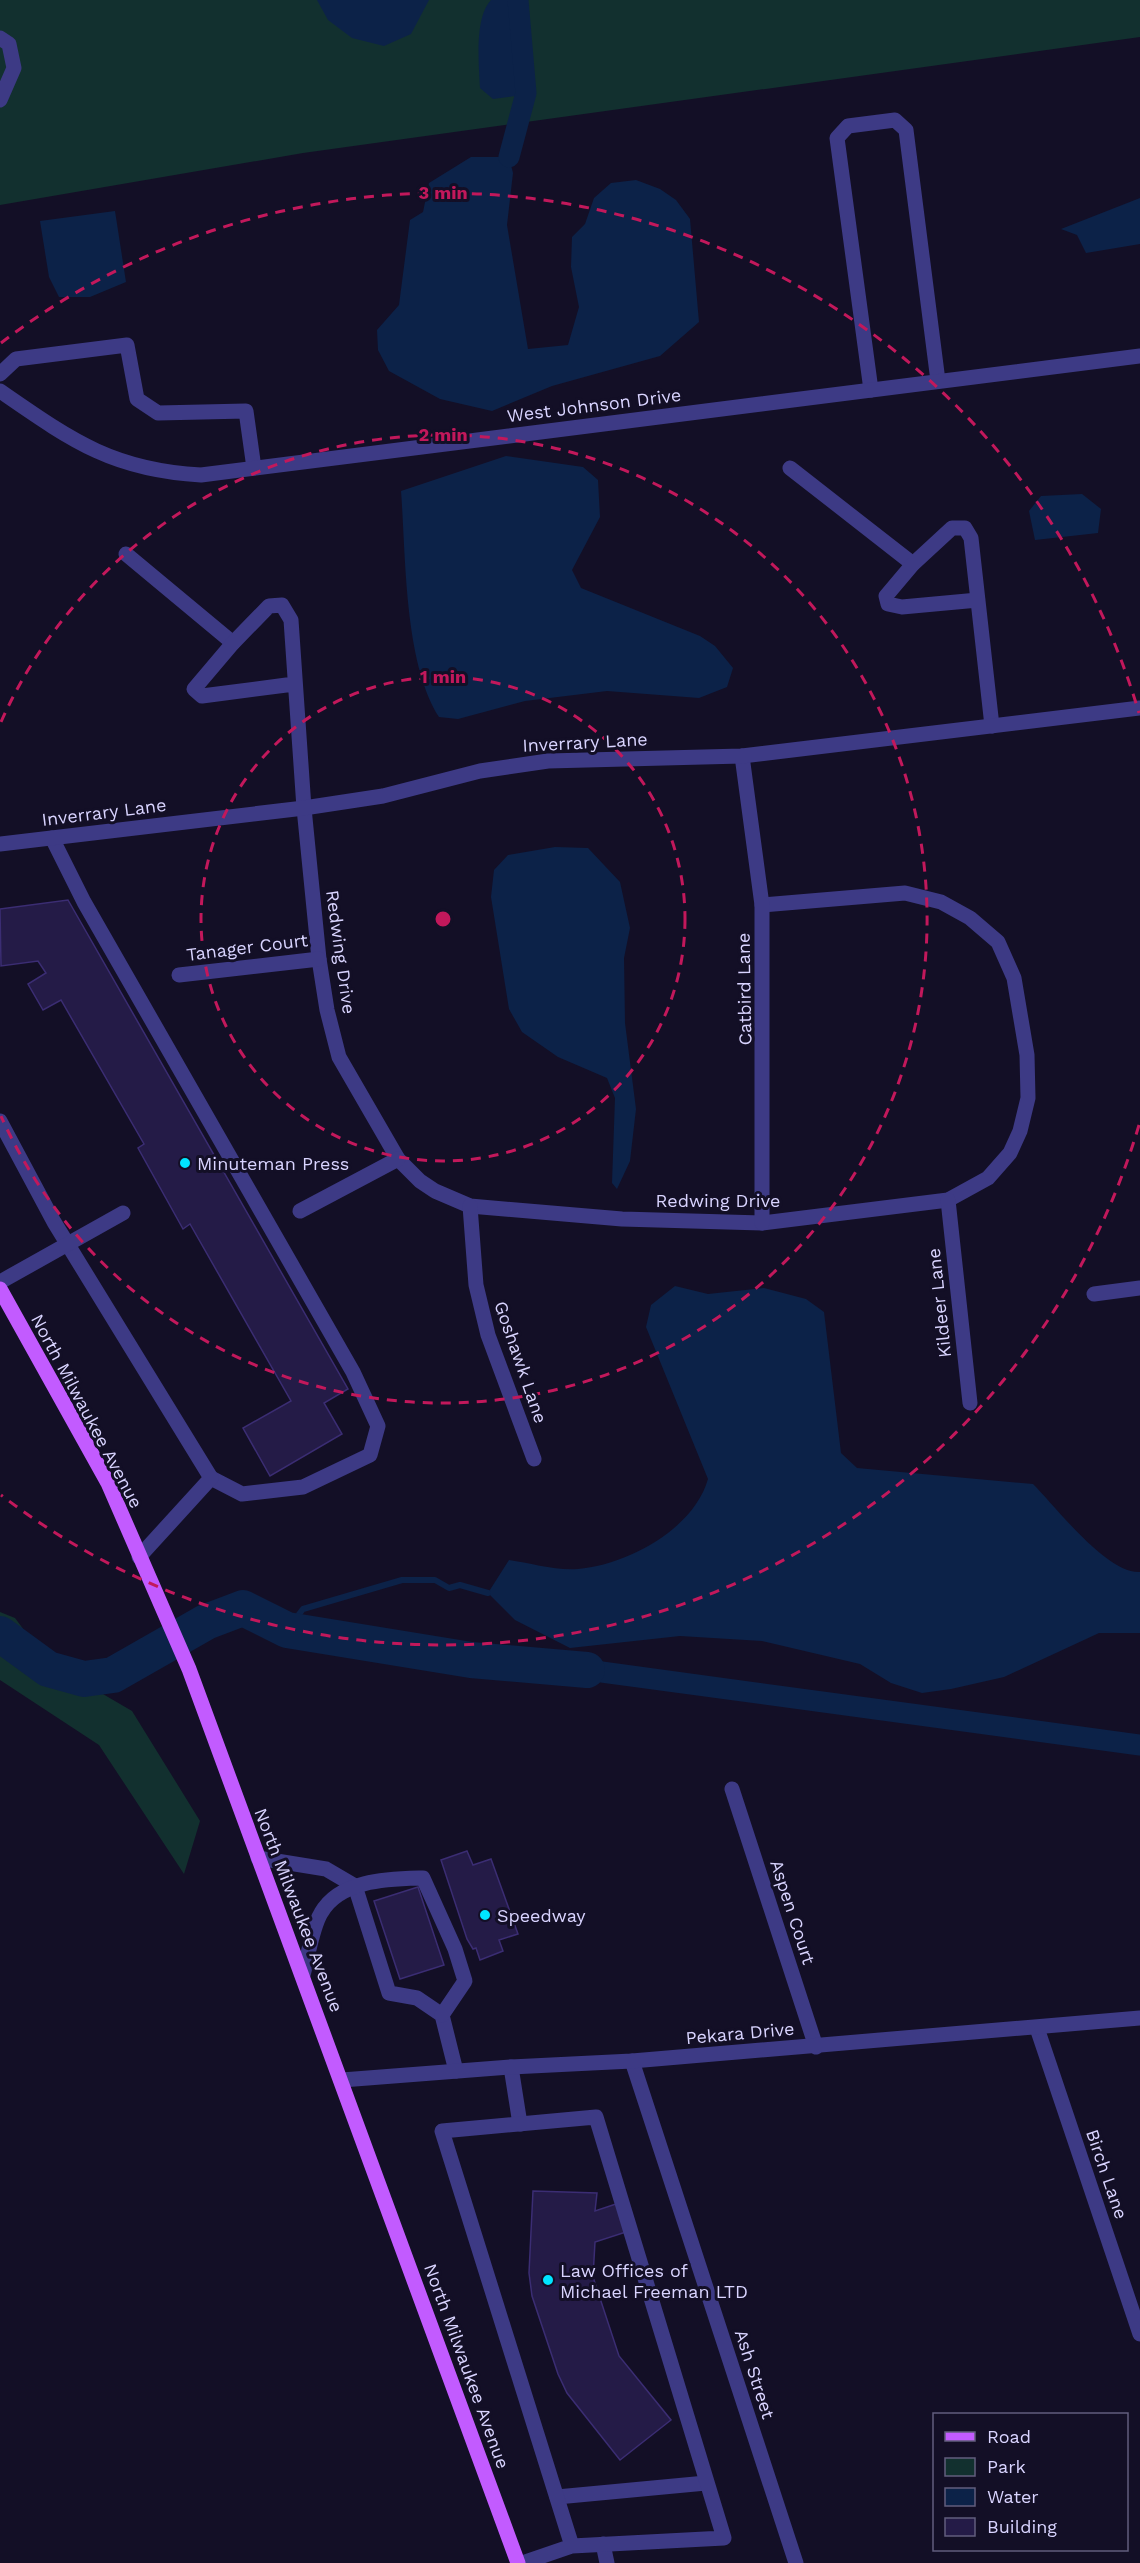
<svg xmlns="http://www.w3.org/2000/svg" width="1140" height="2563" font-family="'Work Sans',sans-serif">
	<rect width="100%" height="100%" fill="#130f26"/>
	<g fill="#12302f">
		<path d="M0 0H1140V37L303 153 0 205Z"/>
		<path d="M0 1612 15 1618 48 1662 132 1711 200 1821 184 1874 99 1745 0 1680Z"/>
	</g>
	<g fill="#0c2248">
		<path d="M317 0H429L411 34 384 46 352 38 328 20Z"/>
		<path d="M491 0H525L527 22 515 96 493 99 480 88C479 65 474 18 491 0Z"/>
		<path d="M471 157H509L513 173 507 225 528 349 568 345 579 307 571 267 572 237 585 224 594 198 611 183 636 180 660 189 676 200 690 219 699 322 660 356 552 386 492 411 440 399 389 371 378 350 377 330 399 305 410 220 423 212 429 183Z"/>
		<path d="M1140 198V244L1086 253 1077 235 1061 229Z"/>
		<path d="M115 211 126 282 90 297H59L49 277 40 221Z"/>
		<path d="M506 456 583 467 598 480 600 517 572 570 581 588 700 636 715 646 733 668 727 687 699 698 607 691 525 701 458 719 439 717C404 662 406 557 401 491Z"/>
		<path d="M1082 494 1101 509 1098 533 1035 540 1029 511 1041 496Z"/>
		<path d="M555 847 588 848 620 882 630 928 624 958 625 1023 636 1109 630 1161 617 1189 612 1183 615 1098 607 1078 558 1057 522 1032 509 1009 491 897 494 870 508 855Z"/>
		<path d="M675 1286 708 1294 764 1288 806 1299 824 1312 841 1453 857 1468 1033 1484C1056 1507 1107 1574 1140 1572V1633H1099L1004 1677 951 1689 922 1693 891 1683 860 1664 762 1641 680 1636 570 1648 515 1620 488 1593 509 1560C530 1563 557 1571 578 1569 627 1565 694 1529 708 1479L646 1327 651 1305Z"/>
	</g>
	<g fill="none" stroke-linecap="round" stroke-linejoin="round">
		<path stroke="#0c2248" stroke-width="6" d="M287 1630 303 1609 402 1580H435L449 1588 460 1585 488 1593"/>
		<g stroke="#0c2248" stroke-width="21">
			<path d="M509 157 526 93 518 0"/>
			<path d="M587 1670 1140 1745"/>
		</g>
		<path stroke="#0c2248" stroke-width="36" d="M0 1634 48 1669 84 1679 113 1675 206 1622 243 1608 287 1630 471 1660 587 1670"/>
	</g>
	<g fill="#241b47" stroke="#3b2d73" stroke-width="1.5">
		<path d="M68 900 348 1389 324 1403 342 1434 270 1476 243 1428 291 1401 190 1224 183 1229 138 1148 144 1144 61 1000 43 1010 28 984 46 973 38 961 1 966 0 909Z"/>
		<path d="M467 1851 473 1865 491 1859 518 1934 499 1940 503 1951 480 1960 476 1948 473 1949 467 1939 441 1860Z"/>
		<path d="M418 1887 444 1965 400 1979 374 1901Z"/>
		<path d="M533 2191 597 2193 595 2211 619 2203 629 2231 595 2242 593 2277 619 2356 671 2420 620 2460 567 2393 558 2374 532 2296 529 2273Z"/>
	</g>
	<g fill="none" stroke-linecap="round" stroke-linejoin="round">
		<g stroke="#3d3a85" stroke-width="15">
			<path d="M0 38 9 44 14 68 0 100"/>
			<path d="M0 374 16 359 127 345 137 399 158 413 246 411 254 468"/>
			<path d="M871 390 837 138 848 126 895 120 906 130 938 381"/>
			<path d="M0 391C71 440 112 470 201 475L1140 356"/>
			<path d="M790 468 913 564"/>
			<path d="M126 554 233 643"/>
			<path d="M978 600 902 607 888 604 886 596 913 564 952 528H965L971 538 992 726"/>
			<path d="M294 684 202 696 194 689 233 643 269 606 282 605 291 620 304 808 319 959 327 1010 339 1057 398 1159 420 1181 435 1191 470 1206 622 1219 762 1223 948 1200 988 1178 1010 1153 1020 1131 1028 1098 1027 1055 1014 978 998 942 970 918 941 902 905 893 762 905"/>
			<path d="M742 756 762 905V1223"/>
			<path d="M52 838 84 902 353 1372 378 1426 370 1455 303 1487 242 1494 211 1478"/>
			<path d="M0 844 304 808 383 796 480 771 548 761 742 756 1140 708"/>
			<path d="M179 975 319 959"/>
			<path d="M0 1121 54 1222 211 1478 139 1557"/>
			<path d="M948 1200 970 1403"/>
			<path d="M470 1206 476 1285 488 1335 534 1459"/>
			<path d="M300 1211 398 1159"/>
			<path d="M0 1282 123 1213"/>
			<path d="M1094 1294 1140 1288"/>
			<path d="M732 1789 816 2047"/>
			<path d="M258 1858 326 1869 355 1886 389 1993 417 1998 442 2015 456 2071"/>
			<path d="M303 1975C308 1957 312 1928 321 1913 340 1879 390 1879 423 1878L455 1949 465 1981 442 2015"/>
			<path d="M1037 2028 1140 2334"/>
			<path d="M632 2061 796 2563"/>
			<path d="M511 2067 520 2124"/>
			<path d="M342 2080 511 2067 632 2061 1140 2018"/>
			<path d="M557 2497 706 2483"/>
			<path d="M603 2544 607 2563"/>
			<path d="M522 2563 572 2546 724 2538 596 2117 442 2131 572 2546"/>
		</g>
		<path stroke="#c25bff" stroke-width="15" d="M0 1289 108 1483 189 1669 518 2563"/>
	</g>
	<g fill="none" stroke="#c2185b" stroke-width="3" stroke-dasharray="10 8">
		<circle cx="443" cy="919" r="242"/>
		<path d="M1 722A484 484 0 1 1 1 1116"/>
		<path d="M1139 1125A726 726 0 0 1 1 1495M1 343A726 726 0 0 1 1139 713"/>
	</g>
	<g fill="#00e5ff" stroke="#130f26" stroke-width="2">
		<circle cx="185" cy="1163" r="6"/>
		<circle cx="485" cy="1915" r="6"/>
		<circle cx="548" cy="2280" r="6"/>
	</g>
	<g text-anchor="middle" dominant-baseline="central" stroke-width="6" stroke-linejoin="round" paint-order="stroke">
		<g font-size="18" fill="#d9d4ff" stroke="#130f26">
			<text transform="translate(594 405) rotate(-7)">West Johnson Drive</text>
			<text transform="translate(585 742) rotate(-3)">Inverrary Lane</text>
			<text transform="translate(104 812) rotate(-7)">Inverrary Lane</text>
			<text transform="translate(247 947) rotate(-7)">Tanager Court</text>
			<text transform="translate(341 952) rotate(82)">Redwing Drive</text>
			<text transform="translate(744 989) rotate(-91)">Catbird Lane</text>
			<text x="718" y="1200">Redwing Drive</text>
			<text transform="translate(939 1303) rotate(-96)">Kildeer Lane</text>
			<text transform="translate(521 1362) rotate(71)">Goshawk Lane</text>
			<text transform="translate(87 1411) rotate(62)">North Milwaukee Avenue</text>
			<text transform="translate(299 1910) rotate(69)">North Milwaukee Avenue</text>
			<text transform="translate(793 1912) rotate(72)">Aspen Court</text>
			<text transform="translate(740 2033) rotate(-5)">Pekara Drive</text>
			<text transform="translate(1107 2174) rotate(71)">Birch Lane</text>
			<text transform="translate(467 2366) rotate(70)">North Milwaukee Avenue</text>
			<text transform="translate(755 2374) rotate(72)">Ash Street</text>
		</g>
		<g font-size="18" fill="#d9d4ff" stroke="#130f26" text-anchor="start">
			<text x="197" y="1163">Minuteman Press</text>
			<text x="497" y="1915">Speedway</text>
			<text x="560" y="2270">Law Offices of<tspan x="560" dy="21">Michael Freeman LTD</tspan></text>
		</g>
	</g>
	<circle cx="443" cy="919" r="9" fill="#c2185b" stroke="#130f26" stroke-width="3"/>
	<g font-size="18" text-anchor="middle" font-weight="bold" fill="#c2185b" stroke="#130f26" stroke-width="6" stroke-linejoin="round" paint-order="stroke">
		<text x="443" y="199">3 min</text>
		<text x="443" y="441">2 min</text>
		<text x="443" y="683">1 min</text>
	</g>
	<rect x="933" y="2413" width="195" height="138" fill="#130f26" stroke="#625e7d" stroke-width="1.5"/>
	<rect x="945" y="2432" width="30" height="9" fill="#c25bff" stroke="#625e7d" stroke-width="1.5"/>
	<text x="987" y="2443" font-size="18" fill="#d9d4ff">Road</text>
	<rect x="945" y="2458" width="30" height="18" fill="#12302f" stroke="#625e7d" stroke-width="1.5"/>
	<text x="987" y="2473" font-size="18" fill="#d9d4ff">Park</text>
	<rect x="945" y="2488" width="30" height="18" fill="#0c2248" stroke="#625e7d" stroke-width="1.5"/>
	<text x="987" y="2503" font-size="18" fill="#d9d4ff">Water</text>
	<rect x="945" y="2518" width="30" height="18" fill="#241b47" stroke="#625e7d" stroke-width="1.5"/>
	<text x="987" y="2533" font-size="18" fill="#d9d4ff">Building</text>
</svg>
